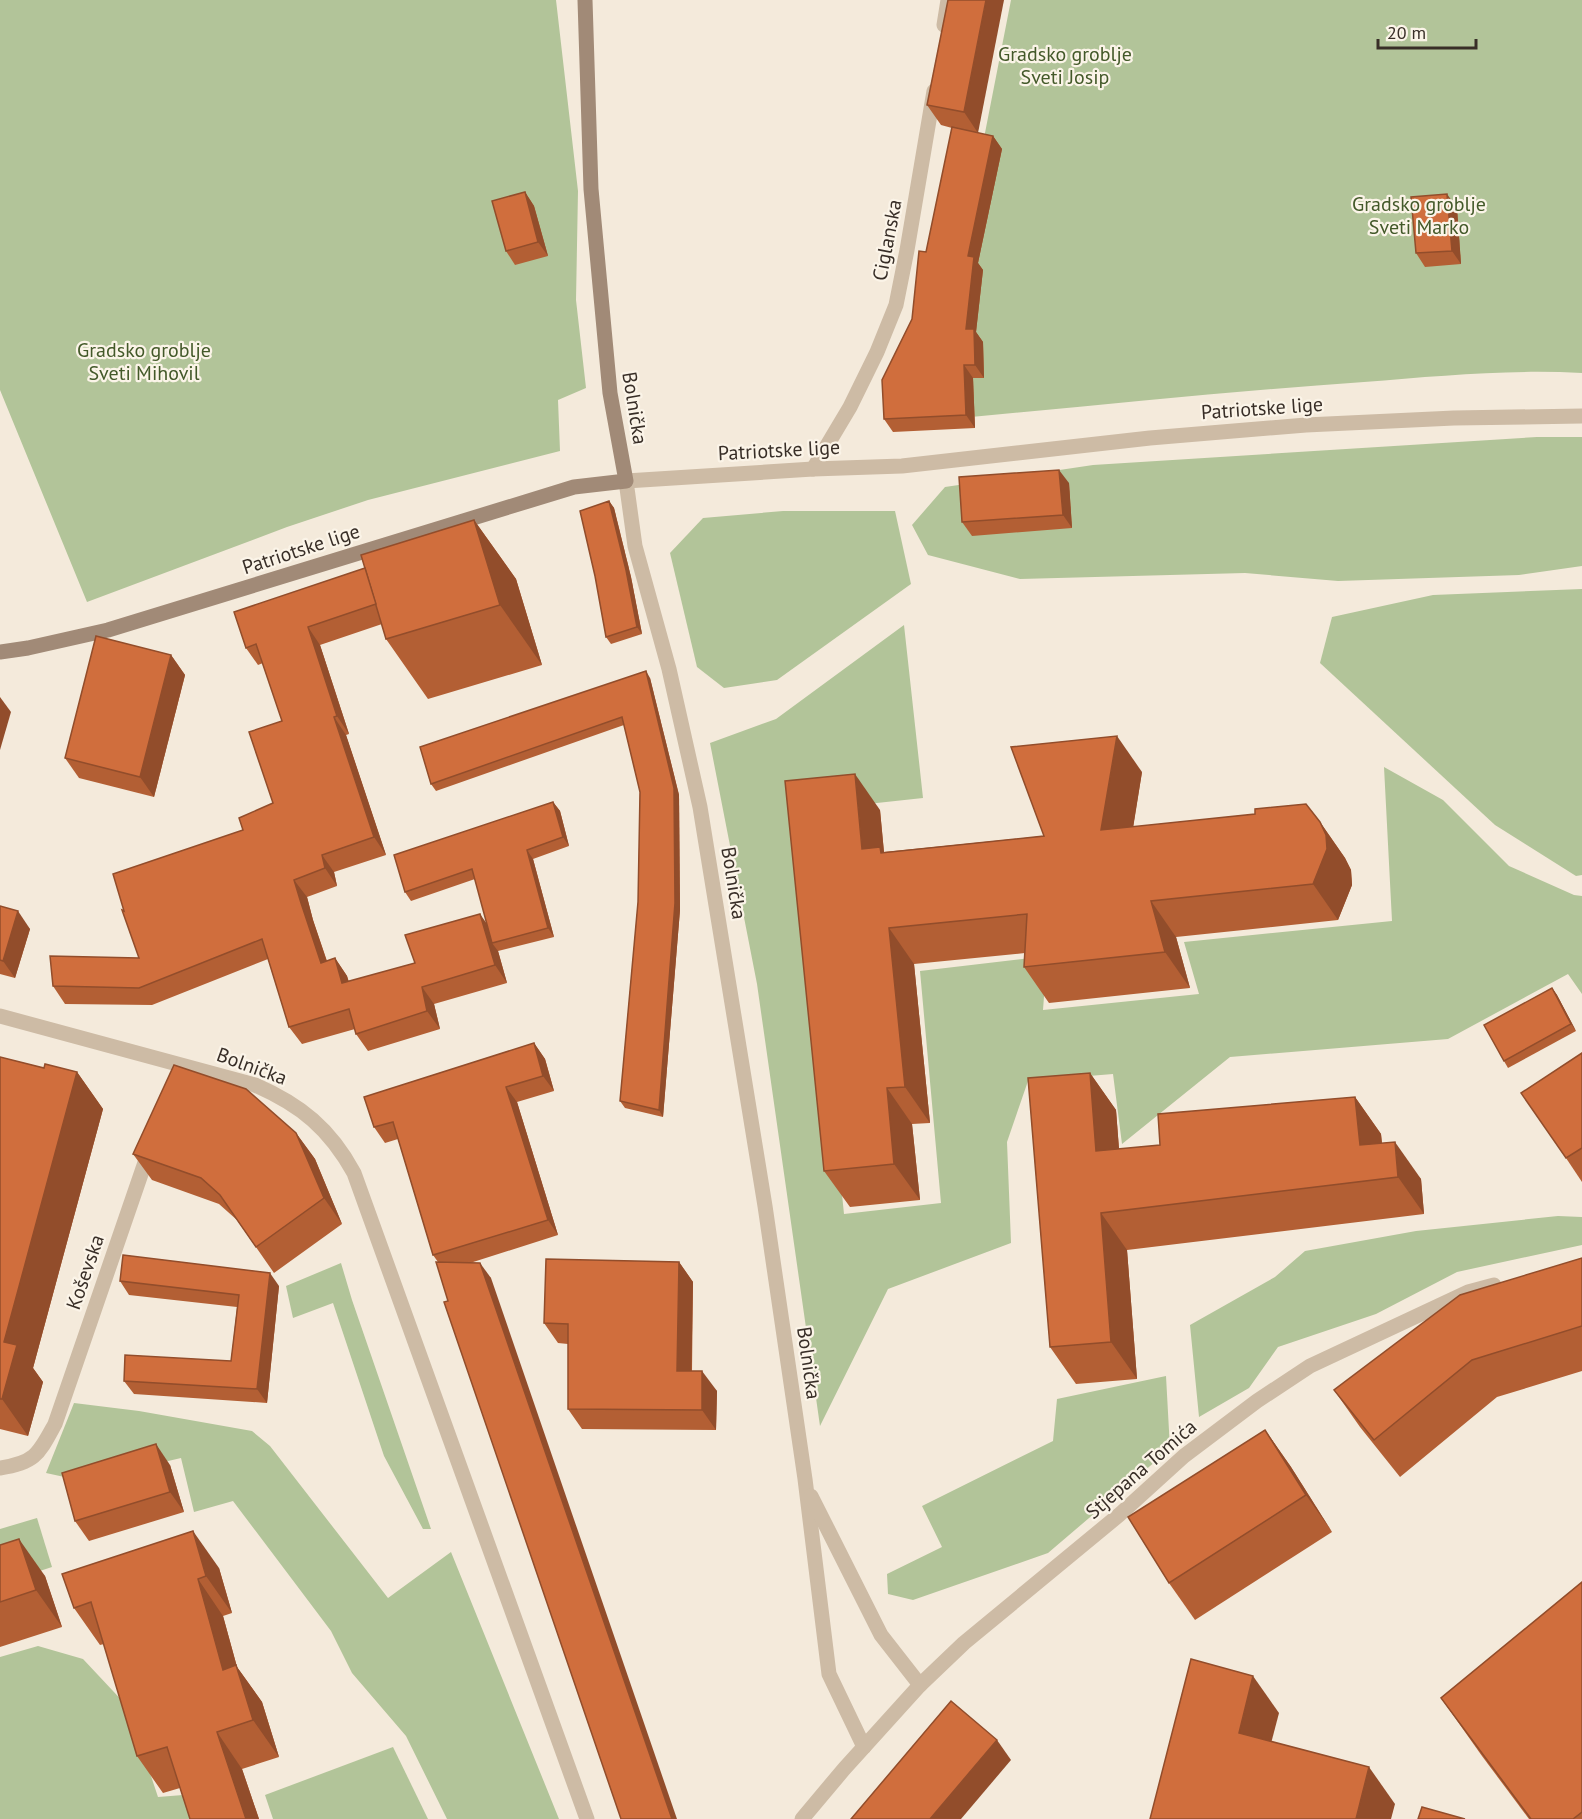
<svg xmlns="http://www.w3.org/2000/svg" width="1582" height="1819" font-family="'PT Sans',sans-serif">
	<rect width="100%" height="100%" fill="#f4eadb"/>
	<g fill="#b2c499">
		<path d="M0 0H556L578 191 576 300 586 388 558 400 560 451 368 500 287 527 87 602 0 390Z"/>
		<path d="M1011 0H1582V373C1510 369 1437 376 1364 382 1233 391 1102 405 971 417V325L984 138Z"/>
		<path d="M1537 437H1582V566L1519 575 1338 581 1245 573 1020 579 928 555 912 525 945 487 1093 465Z"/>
		<path d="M783 511H895L911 584 777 680 724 688 697 667 670 553 703 518Z"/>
		<path d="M1582 589V875L1576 876 1495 825 1320 663 1332 617 1433 595Z"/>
		<path d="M904 625 923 798 803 811 844 1214 941 1203 920 971 1047 956 1043 1010 1199 994 1184 942 1392 921 1384 767 1443 800 1509 866 1574 895 1582 896V994L1568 974 1448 1039 1230 1057 1122 1144 1113 1074 1028 1081 1007 1142 1011 1243 888 1289 820 1426 757 984 710 743 776 719Z"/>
		<path d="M1558 1216 1582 1217V1245L1457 1272 1376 1314 1278 1347 1249 1388 1199 1417 1190 1325 1275 1277 1305 1251 1416 1231Z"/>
		<path d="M341 1263 352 1300 431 1529H423L384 1456 333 1303 293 1318 286 1286Z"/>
		<path d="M1166 1376 1170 1449 1048 1553 913 1600 888 1594 887 1574 942 1547 922 1506 1053 1441 1057 1399Z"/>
		<path d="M74 1403 139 1411 252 1431 270 1446 388 1598 451 1552 559 1819H447L406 1736 352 1673 331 1631 233 1501 194 1512 181 1458 83 1481 46 1473Z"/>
		<path d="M37 1518 52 1567 0 1584V1529Z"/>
		<path d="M38 1646 83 1659 128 1707 158 1797 183 1795 192 1819H0V1657Z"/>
		<path d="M393 1747 428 1819H273L265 1795Z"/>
	</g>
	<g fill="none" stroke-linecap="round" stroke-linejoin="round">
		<g stroke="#cdbba5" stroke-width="15">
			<path d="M944 25 948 0"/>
			<path d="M813 469 850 407 877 352 896 305 907 250 934 91"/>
			<path d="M626 481 635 546 669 669 700 807 765 1206 805 1479 829 1674 864 1747"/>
			<path d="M0 1468C36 1463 39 1453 55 1424L150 1148"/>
			<path d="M811 1496 881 1635 920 1685"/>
			<path d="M802 1819 844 1769 920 1685 964 1643 1119 1515 1184 1456 1257 1401 1310 1366 1468 1292 1494 1285"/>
		</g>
		<g stroke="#cdbba5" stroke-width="15">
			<path d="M626 481 813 469 902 466 1150 438 1306 425 1454 418 1582 416"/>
			<path d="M0 1016 255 1085C301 1105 330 1129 354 1173L587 1819"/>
		</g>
		<path stroke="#a18a77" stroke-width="15" d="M0 652 28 648 108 630 574 487 626 481 610 393 591 189 585 0"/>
	</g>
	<g fill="#b35f34">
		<path d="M948 0 978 133 993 136 1002 149 978 263 983 270 976 332 983 342 984 378H973L975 428 893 432 884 419 912 319 952 128 941 125 927 105Z"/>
		<path d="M525 192 534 206 548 256 515 265 506 251Z"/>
		<path d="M1457 208 1461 264 1425 267 1416 253Z"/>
		<path d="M1069 483 1072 528 972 536 962 522Z"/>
		<path d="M609 501 614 508 631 577 642 634 611 644 606 637Z"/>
		<path d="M474 520 516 579 542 665 428 699 386 639 382 624 320 645 349 734 346 735 386 855 334 872 337 886 307 897 313 920 327 961 335 958 347 976 349 982 415 963 487 923 475 879 411 901 405 892 553 802 560 811 569 846 533 859 554 937 498 951 507 983 434 1004 440 1029 368 1051 356 1034 355 1029 302 1044 289 1027 268 959 152 1005 65 1004 53 986 139 958 124 911 243 830 273 803 282 721 263 663 258 665 246 648 365 568Z"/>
		<path d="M171 655 185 675 154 797 79 778 65 758Z"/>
		<path d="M650 678 679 795 680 910 663 1117 625 1108 620 1101 638 902 640 792 624 725 436 791 431 784Z"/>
		<path d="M1142 772 1133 827 1320 822 1345 858 1351 870 1352 885 1338 920 1176 937 1190 988 1049 1003 1024 967 1025 953 914 964 930 1123 912 1124 920 1200 850 1207 824 1171 880 810 884 852 1044 836Z"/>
		<path d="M0 906 30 929 15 978 0 974Z"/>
		<path d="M1552 988 1557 995 1576 1031 1508 1068 1504 1061Z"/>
		<path d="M534 1043 545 1059 554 1091 517 1102 558 1235 470 1263 491 1278 448 1301 438 1262 433 1255 398 1139 385 1143 374 1127Z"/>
		<path d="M1582 1053V1182L1566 1158Z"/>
		<path d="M0 1057 44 1068 77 1072 103 1109 33 1368 43 1382 28 1436 0 1429Z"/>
		<path d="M1090 1073 1116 1110 1119 1149 1160 1145 1355 1097 1381 1134 1382 1143 1421 1179 1424 1214 1127 1250 1137 1379 1076 1384 1050 1347Z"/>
		<path d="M296 1133 315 1159 342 1224 274 1273 237 1220 219 1204 152 1180 133 1154Z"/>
		<path d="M1582 1258V1371L1497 1397 1400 1477 1360 1427 1334 1390Z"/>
		<path d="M679 1262 693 1282 692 1371 717 1391 716 1430 582 1429 568 1409V1344L558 1343 544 1323Z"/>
		<path d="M120 1281 279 1286 267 1403 134 1394 124 1381 231 1361 237 1307 129 1295Z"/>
		<path d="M1265 1430 1291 1467 1332 1532 1195 1620 1169 1583Z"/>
		<path d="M170 1465 184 1512 89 1541 75 1521Z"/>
		<path d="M0 1545 45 1576 62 1627 0 1647Z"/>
		<path d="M219 1568 232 1613 223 1616 237 1667 262 1702 279 1757 242 1769 259 1819H190L180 1788 163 1793 137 1756 104 1644 100 1645 74 1608 62 1574Z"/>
		<path d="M1582 1582V1819H1529L1482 1756 1441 1698Z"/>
	</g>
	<g fill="#924d2b">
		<path d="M986 0H1004L978 133 964 112Z"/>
		<path d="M993 136 1002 149 978 263 983 270 976 332 983 342 984 378 975 365 966 329 968 256Z"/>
		<path d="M525 192 534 206 548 256 538 242Z"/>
		<path d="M1447 194 1457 208 1461 264 1452 251Z"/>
		<path d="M964 365 973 378 975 428 966 415Z"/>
		<path d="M1059 470 1069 483 1072 528 1063 515Z"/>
		<path d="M609 501 614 508 631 577 642 634 637 627Z"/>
		<path d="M474 520 516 579 542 665 500 605Z"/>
		<path d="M308 627 320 645 349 734 337 716Z"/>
		<path d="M171 655 185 675 154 797 140 777Z"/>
		<path d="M646 671 650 678 679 795 680 910 663 1117 659 1110Z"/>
		<path d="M0 697 11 712 0 750Z"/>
		<path d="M334 717 346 735 386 855 374 837Z"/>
		<path d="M1117 736 1142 772 1127 866 1101 830Z"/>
		<path d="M855 774 880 810 884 853 862 849Z"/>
		<path d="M553 802 560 811 569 846 563 837Z"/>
		<path d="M1320 822 1345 858 1351 870 1352 885 1338 920 1313 884Z"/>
		<path d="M527 850 533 859 554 937 548 928Z"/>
		<path d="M322 855 334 872 337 886 325 868Z"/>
		<path d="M294 880 307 897 313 920 333 980 321 963 301 903Z"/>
		<path d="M1151 901 1176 937 1190 988 1165 952Z"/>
		<path d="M18 911 30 929 15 978 3 961Z"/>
		<path d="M480 914 492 931V943L498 951 507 983 495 965Z"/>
		<path d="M889 928 914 964 930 1123 905 1087Z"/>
		<path d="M335 958 347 976 354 1001 342 983Z"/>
		<path d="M422 987 434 1004 440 1029 427 1011Z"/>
		<path d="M1552 988 1557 995 1576 1031 1571 1024Z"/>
		<path d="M534 1043 545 1059 554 1091 543 1076Z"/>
		<path d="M77 1072 103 1109 33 1368 43 1382 28 1436 2 1399 4 1342Z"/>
		<path d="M1090 1073 1116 1110 1122 1188 1096 1151Z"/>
		<path d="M506 1087 517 1102 558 1235 548 1220Z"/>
		<path d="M887 1088 912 1124 920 1200 894 1164Z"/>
		<path d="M1355 1097 1381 1134 1385 1178 1360 1145Z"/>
		<path d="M296 1133 315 1159 342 1224 324 1198Z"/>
		<path d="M1395 1142 1421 1179 1424 1214 1398 1177Z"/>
		<path d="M1101 1213 1127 1250 1137 1379 1111 1342Z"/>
		<path d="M679 1262 693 1282 691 1391 677 1371Z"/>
		<path d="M480 1263 491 1278 677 1819H672Z"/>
		<path d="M270 1273 279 1286 267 1403 257 1389Z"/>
		<path d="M702 1371 717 1391 716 1430 702 1410Z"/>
		<path d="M1265 1430 1291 1467 1332 1532 1306 1495Z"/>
		<path d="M156 1444 170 1465 184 1512 170 1492Z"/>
		<path d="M193 1531 219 1568 232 1613 206 1576Z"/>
		<path d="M19 1539 45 1576 62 1627 36 1590Z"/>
		<path d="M198 1579 223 1616 237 1667 262 1702 279 1757 253 1720 223 1670Z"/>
		<path d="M1253 1676 1279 1713 1264 1770 1239 1733Z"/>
		<path d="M217 1732 242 1769 259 1819H246Z"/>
		<path d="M997 1740 1011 1760 961 1819H930Z"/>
		<path d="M1369 1767 1395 1804 1391 1819H1356Z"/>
	</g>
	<g fill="#d06e3d" stroke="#924d2b" stroke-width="1.5">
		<path d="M948 0H986L964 112 927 105Z"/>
		<path d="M952 127 993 136 968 256 974 257 966 329H974L975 365H964L966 415 884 419 882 380 912 319 919 251 926 252Z"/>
		<path d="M525 192 538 242 506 251 492 201Z"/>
		<path d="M1447 194 1452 251 1416 253 1411 197Z"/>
		<path d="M1059 470 1063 515 962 522 959 477Z"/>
		<path d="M609 501 626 570 637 627 606 637 595 576 580 511Z"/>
		<path d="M474 520 500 605 386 639 361 555Z"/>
		<path d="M365 568 376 604 308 627 337 716 334 717 374 837 322 855 325 868 294 880 301 903 321 963 335 958 342 983 415 963 405 935 480 914 495 965 422 987 427 1011 356 1034 349 1009 289 1027 262 939 139 988 53 986 50 956 139 958 122 910 124 911 113 874 243 830 239 818 273 803 249 732 282 721 256 644 246 648 234 612Z"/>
		<path d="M96 636 171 655 140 777 65 758Z"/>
		<path d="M646 671 674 788 675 903 659 1110 620 1101 638 902 640 792 622 717 431 784 420 747Z"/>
		<path d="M1117 736 1101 830 1255 814V809L1306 804 1320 822 1326 835 1327 849 1313 884 1151 901 1165 952 1024 967 1027 914 889 928 905 1087 887 1088 894 1164 824 1171 785 781 855 774 862 849 880 847 881 853 1044 836 1011 747Z"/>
		<path d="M553 802 563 837 527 850 548 928 492 943 472 869 405 892 394 855Z"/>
		<path d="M0 906 18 911 3 961 0 960Z"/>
		<path d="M1552 988 1571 1024 1504 1061 1484 1025Z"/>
		<path d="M534 1043 543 1076 506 1087 548 1220 433 1255 393 1122 374 1127 364 1097Z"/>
		<path d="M1582 1053V1148L1566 1158 1521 1093Z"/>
		<path d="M0 1057 44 1068 45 1064 77 1072 4 1342 17 1345 2 1399H0Z"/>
		<path d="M174 1065 246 1089 296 1133 324 1198 256 1247 220 1195 201 1178 133 1154Z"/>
		<path d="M1090 1073 1096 1151 1160 1145 1158 1114 1355 1097 1360 1145 1395 1142 1398 1177 1101 1213 1111 1342 1050 1347 1028 1078Z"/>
		<path d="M123 1255 270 1273 257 1389 124 1381 125 1355 231 1361 239 1295 120 1281Z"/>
		<path d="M1582 1258V1326L1472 1360 1374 1440 1334 1390 1460 1295Z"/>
		<path d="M546 1259 679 1262 677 1371H702V1410L568 1409V1324L544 1323Z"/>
		<path d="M436 1262 480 1263 672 1819H621L444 1302 448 1301Z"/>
		<path d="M1265 1430 1306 1495 1169 1583 1128 1517Z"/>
		<path d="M156 1444 170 1492 75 1521 62 1473Z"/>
		<path d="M193 1531 206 1576 198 1579 223 1670 236 1665 253 1720 217 1732 246 1819H190L167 1747 137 1756 91 1602 74 1608 62 1574Z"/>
		<path d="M19 1539 36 1590 0 1602V1545Z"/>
		<path d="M1582 1582V1812L1573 1819H1531L1441 1698Z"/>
		<path d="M1191 1659 1253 1676 1239 1733 1369 1767 1356 1819H1150Z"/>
		<path d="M951 1701 997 1740 930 1819H851Z"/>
		<path d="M1422 1807 1465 1819H1418Z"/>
	</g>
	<g text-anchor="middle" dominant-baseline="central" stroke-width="4.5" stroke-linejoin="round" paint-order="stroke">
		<g font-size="20" fill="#435929" stroke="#fbf4e8">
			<text x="1065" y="54">Gradsko groblje<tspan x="1065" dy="23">Sveti Josip</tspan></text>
			<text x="1419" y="204">Gradsko groblje<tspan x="1419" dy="23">Sveti Marko</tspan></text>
			<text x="144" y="350">Gradsko groblje<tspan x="144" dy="23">Sveti Mihovil</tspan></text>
		</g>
		<g font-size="20" fill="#382e27" stroke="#fbf4e8">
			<text transform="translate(887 240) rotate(-79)">Ciglanska</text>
			<text transform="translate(635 408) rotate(81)">Bolnička</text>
			<text transform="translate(1262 408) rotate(-4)">Patriotske lige</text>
			<text transform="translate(779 450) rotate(-3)">Patriotske lige</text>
			<text transform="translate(301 549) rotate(-18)">Patriotske lige</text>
			<text transform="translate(734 883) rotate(81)">Bolnička</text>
			<text transform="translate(252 1066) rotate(20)">Bolnička</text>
			<text transform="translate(85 1272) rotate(-71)">Koševska</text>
			<text transform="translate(809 1363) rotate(82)">Bolnička</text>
			<text transform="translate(1141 1469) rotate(-41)">Stjepana Tomića</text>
		</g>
	</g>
	<path d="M1378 39v9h98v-9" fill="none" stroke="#382e27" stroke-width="3"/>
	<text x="1387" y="39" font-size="18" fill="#382e27" stroke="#fbf4e8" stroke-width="4.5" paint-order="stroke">20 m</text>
</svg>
